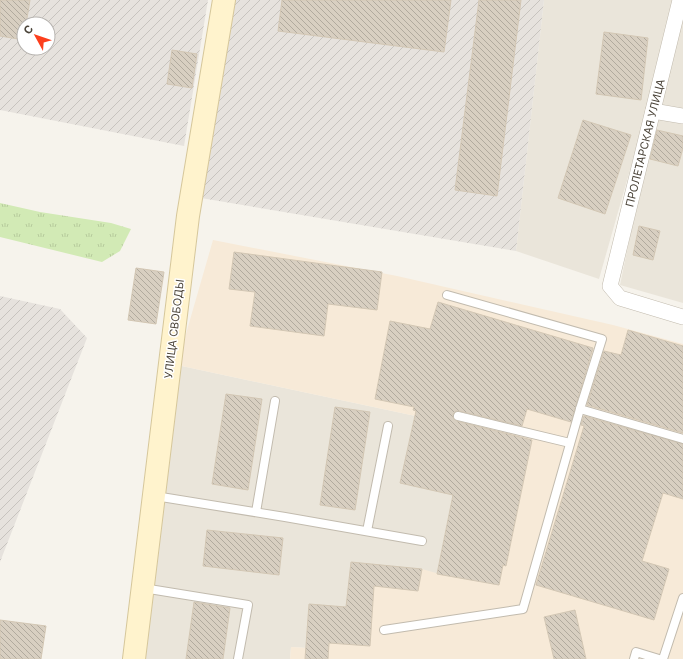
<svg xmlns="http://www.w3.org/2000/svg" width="683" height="659" font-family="Inter,sans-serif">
	<defs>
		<pattern id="industrial-furrows" width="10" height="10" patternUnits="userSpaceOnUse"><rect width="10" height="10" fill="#e6e2dd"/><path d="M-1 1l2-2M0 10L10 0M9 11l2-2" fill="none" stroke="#c7c3be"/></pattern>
		<pattern id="grass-tufts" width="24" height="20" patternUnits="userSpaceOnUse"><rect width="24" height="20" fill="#d2eab5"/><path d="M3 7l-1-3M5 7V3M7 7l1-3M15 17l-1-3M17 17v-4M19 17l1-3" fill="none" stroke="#b6ca9c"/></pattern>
		<pattern id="building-back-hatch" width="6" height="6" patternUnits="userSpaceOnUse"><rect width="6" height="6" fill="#d8cfc1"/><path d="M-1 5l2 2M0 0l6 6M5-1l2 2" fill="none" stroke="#b1aa9e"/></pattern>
	</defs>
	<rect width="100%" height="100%" fill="#f6f3ec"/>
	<g fill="#eae5da">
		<path d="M544 0H673L647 110 599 279 516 251Z"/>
		<path d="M683 1V111L659 107Z"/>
		<path d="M655 116 683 120V303L620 285Z"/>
		<path d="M177 365 467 427 443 575 346 607 308 648 291 647 290 659H143Z"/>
	</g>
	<path fill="#f7ead8" d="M213 240 397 276 613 325 683 344V659H290L291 647 308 648 306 641 309 604 346 607 351 562 422 569 443 575 467 427 177 365Z"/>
	<g fill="url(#industrial-furrows)" fill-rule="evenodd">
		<path d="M0 0H208L184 146 0 110ZM24 24H48V48H24Z"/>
		<path d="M234 0H544L516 251 201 198Z"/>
		<path d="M0 296 60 309 87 338 0 562Z"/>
	</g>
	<path fill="url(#grass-tufts)" d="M0 203 40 212 111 223 131 229 120 251 102 262 0 237Z"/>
	<g fill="url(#building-back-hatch)" stroke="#d3c7b4">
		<path d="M0 0H30L26 24H24V40L0 36Z"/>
		<path d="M282 0H451L444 52 278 31Z"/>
		<path d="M479 0H521L497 196 455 190Z"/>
		<path d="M604 32 648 38 641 100 596 94Z"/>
		<path d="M172 50 197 54 192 88 167 84Z"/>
		<path d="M583 120 631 135 605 214 558 198Z"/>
		<path d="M657 130 683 136V148L678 166 650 159Z"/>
		<path d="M639 226 660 231 653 260 633 255Z"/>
		<path d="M234 252 382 272 377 310 328 304 324 336 250 326 255 292 229 289Z"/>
		<path d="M136 268 164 272 156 324 128 320Z"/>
		<path d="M438 302 593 348 571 422 527 409 522 426 459 411H456L453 414V418L457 421 532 440 506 566 503 565 499 585 437 574 453 495 400 483 416 411 413 410 414 407 375 399 390 321 430 329Z"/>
		<path d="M628 330 683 346V433L587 405 604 351 621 355Z"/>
		<path d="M226 394 262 399 248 490 212 484Z"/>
		<path d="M335 407 370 412 355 510 320 505Z"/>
		<path d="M584 416 683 444V499L663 493 642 561 669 569 654 620 536 585 584 426 581 425Z"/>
		<path d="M207 530 283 538 279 575 203 566Z"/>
		<path d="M351 562 422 569 418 591 374 586 370 646 329 643 328 659H305L309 604 346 607Z"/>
		<path d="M194 602 230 608 223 659H186Z"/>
		<path d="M575 610 586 659H554L544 617Z"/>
		<path d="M0 620 46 626 41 659H0Z"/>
	</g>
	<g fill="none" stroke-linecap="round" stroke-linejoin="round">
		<defs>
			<g id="lane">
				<path d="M580 409 683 439"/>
				<path d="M458 416 570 443"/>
				<path d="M155 496 285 517 422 541"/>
				<path d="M256 512 275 401"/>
				<path d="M367 531 388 426"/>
				<path d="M143 588 248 605 238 659"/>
				<path d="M384 630 523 609 580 409 602 339 447 295"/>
				<path d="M634 659 636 652 659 659"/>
				<path d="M663 659 683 598"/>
			</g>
			<g id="street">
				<path d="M680 0 610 286 620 298 683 317"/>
				<path d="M653 111 683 116"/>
			</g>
			<path id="secondary" d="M134 659 188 216 224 0"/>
		</defs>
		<use href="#lane" stroke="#c2bbae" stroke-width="10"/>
		<use href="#street" stroke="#c2bbae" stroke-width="16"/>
		<use href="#secondary" stroke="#d6c79b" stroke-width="24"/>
		<use href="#lane" stroke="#fff" stroke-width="8"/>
		<use href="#street" stroke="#fff" stroke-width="15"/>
		<use href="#secondary" stroke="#fff3cd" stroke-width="22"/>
	</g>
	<g text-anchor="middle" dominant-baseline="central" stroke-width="3" stroke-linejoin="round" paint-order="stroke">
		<g font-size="11" fill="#4b4439" stroke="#fff">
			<text transform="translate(645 143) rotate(-76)">ПРОЛЕТАРСКАЯ УЛИЦА</text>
			<text transform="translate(174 329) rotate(-83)">УЛИЦА СВОБОДЫ</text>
		</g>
	</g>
	<g transform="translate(36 36) rotate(310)"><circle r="19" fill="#ffffff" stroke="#b7b4b0"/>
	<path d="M0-3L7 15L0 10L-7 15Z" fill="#fc3f1d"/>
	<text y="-6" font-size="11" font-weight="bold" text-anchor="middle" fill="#4b4439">С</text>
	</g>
</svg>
